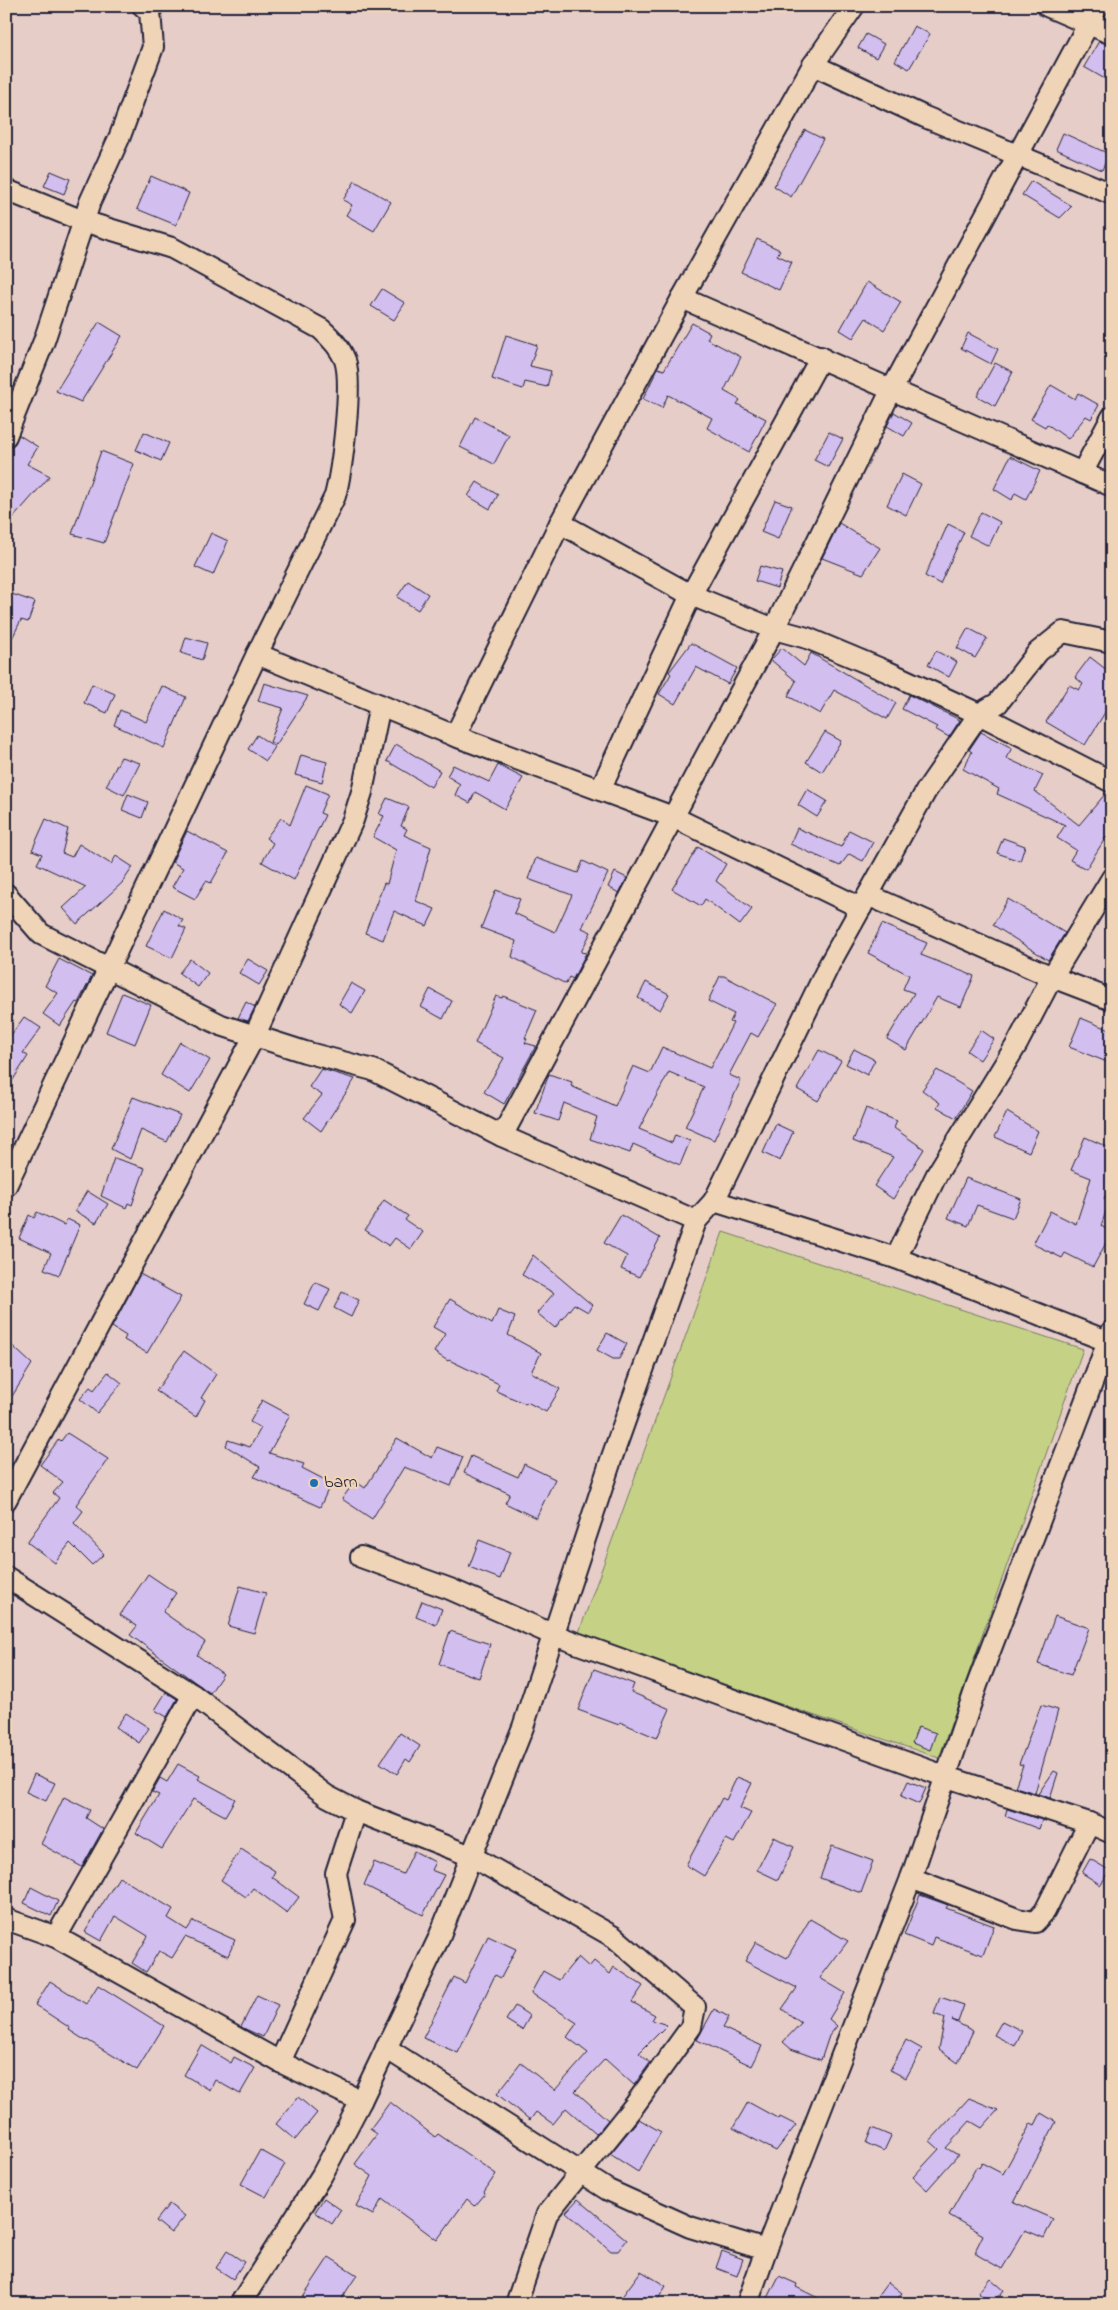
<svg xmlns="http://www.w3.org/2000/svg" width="1118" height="2310" font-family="'Indie Flower',sans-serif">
	<rect width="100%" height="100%" fill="#e7cdc8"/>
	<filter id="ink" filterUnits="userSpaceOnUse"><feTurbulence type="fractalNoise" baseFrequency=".02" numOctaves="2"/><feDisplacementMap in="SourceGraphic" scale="10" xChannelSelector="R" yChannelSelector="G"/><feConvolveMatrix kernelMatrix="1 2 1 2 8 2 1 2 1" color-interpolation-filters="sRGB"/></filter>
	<g filter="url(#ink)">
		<path fill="#c5d286" stroke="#747a60" d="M723 1232 1083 1349 939 1758 578 1635Z"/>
		<g fill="#d2beef" stroke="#22223b">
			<path d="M914 26 930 34 909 69 895 61Z"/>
			<path d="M866 34 884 44 876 58 858 48Z"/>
			<path d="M1099 41 1112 46V83L1084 67Z"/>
			<path d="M805 130 823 139 791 197 774 186Z"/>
			<path d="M1063 133 1109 154 1102 170 1056 149Z"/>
			<path d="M51 171 70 179 64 194 44 186Z"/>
			<path d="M151 176 189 193 176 225 137 209Z"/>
			<path d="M355 181 391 202 374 231 346 215 352 205 343 200Z"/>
			<path d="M1031 181 1072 206 1060 218 1022 195Z"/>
			<path d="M757 239 780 250 777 255 792 262 779 290 741 272Z"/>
			<path d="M867 282 901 302 884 330 866 318 853 338 840 330Z"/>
			<path d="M382 289 405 303 394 320 371 306Z"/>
			<path d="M99 322 122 336 81 402 56 391Z"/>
			<path d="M692 323 710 333 707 339 741 357 724 391 740 400 737 404 766 419 749 452 707 428 712 418 668 395 662 408 643 399 658 368 664 370Z"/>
			<path d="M968 333 998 349 991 364 961 348Z"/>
			<path d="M506 335 537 345 530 366 551 371 547 387 525 382 523 389 492 379Z"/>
			<path d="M995 363 1013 372 995 406 977 396Z"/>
			<path d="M1051 385 1075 399 1078 393 1099 405 1091 419 1086 416 1068 439 1047 424 1045 427 1031 419Z"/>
			<path d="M894 412 912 423 904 436 887 426Z"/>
			<path d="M475 417 509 435 494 464 460 447Z"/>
			<path d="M144 432 169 443 161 461 136 450Z"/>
			<path d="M829 432 843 439 828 467 814 460Z"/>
			<path d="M19 435 38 447 27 464 50 476 6 526V453Z"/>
			<path d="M101 451 134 464 104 543 72 534Z"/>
			<path d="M1010 456 1040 471 1026 499 1015 493 1012 500 994 489Z"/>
			<path d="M902 474 921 484 906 515 887 505Z"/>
			<path d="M477 482 498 495 490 509 468 496Z"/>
			<path d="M775 500 792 506 778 539 761 532Z"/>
			<path d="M981 512 1000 522 989 546 969 536Z"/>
			<path d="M839 523 880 548 863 574 822 558Z"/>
			<path d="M948 524 964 532 940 584 925 576Z"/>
			<path d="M211 533 228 541 213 575 195 567Z"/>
			<path d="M760 566 782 572 777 588 755 581Z"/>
			<path d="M408 581 428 594 418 610 397 597Z"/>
			<path d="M6 592 35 602 28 622 21 620 6 651Z"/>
			<path d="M968 628 987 638 975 658 957 648Z"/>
			<path d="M186 637 207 643 202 660 181 653Z"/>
			<path d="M691 643 737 668 728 684 696 667 675 704 659 694 671 674 669 672Z"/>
			<path d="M782 648 804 666 811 653 896 703 887 719 834 690 820 714 788 696 796 681 771 660Z"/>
			<path d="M936 651 957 662 949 677 928 665Z"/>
			<path d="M1090 657 1112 674V701L1085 745 1046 722 1069 685 1079 690 1083 684 1075 677Z"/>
			<path d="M264 683 308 696 276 745 270 742 283 708 258 701Z"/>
			<path d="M92 684 115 694 107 713 84 703Z"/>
			<path d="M162 686 186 697 164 748 114 725 120 710 146 722Z"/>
			<path d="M909 695 960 720 949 737 935 729 937 727 902 709Z"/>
			<path d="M825 732 841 741 822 772 806 762Z"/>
			<path d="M981 732 1012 748 1006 758 1043 775 1035 791 1079 825 1106 793 1112 794V842L1106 837 1086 869 1070 860 1076 850 1057 838 1065 825 997 794 999 789 963 769 972 752 969 750Z"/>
			<path d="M257 735 275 747 266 761 248 749Z"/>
			<path d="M396 744 440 771 431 787 387 761Z"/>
			<path d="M301 755 327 762 322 782 295 775Z"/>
			<path d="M121 757 140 763 124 795 106 786Z"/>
			<path d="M453 765 489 782 498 765 523 778 505 809 475 792 470 803 455 795 460 784 447 776Z"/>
			<path d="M306 785 328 794 320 813 325 815 294 880 262 862 273 843 266 838 281 818 290 825Z"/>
			<path d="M807 789 827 801 817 817 798 805Z"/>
			<path d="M128 794 148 802 142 818 122 810Z"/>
			<path d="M387 798 409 807 401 826 407 829 404 835 431 847 416 901 435 909 427 926 394 911 383 940 365 933 384 883 387 884 396 850 373 837 384 816 379 814Z"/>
			<path d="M46 819 68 829 62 853 72 857 79 844 111 864 116 856 133 867 122 883 77 924 63 908 86 887 37 864 42 854 32 850Z"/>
			<path d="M797 828 841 847 849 830 873 842 863 861 849 854 840 866 790 844Z"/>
			<path d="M187 831 228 853 211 883 206 881 195 899 172 887 183 868 172 862Z"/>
			<path d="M1003 838 1025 846 1020 861 997 853Z"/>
			<path d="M698 847 726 864 716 881 752 909 740 925 705 899 701 906 672 889Z"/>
			<path d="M536 858 578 873 583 861 608 873 582 928 591 932 581 952 586 953 573 979 569 977 566 984 512 957 516 941 481 928 496 890 520 899 514 913 555 932 572 895 528 879Z"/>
			<path d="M615 872 627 878 619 893 608 887Z"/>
			<path d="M1008 899 1065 933 1048 960 993 925Z"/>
			<path d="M164 909 183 920 179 926 186 929 172 958 146 946Z"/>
			<path d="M882 924 927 943 921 955 974 976 961 1007 937 997 906 1050 887 1039 914 993 903 989 909 975 868 953Z"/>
			<path d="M59 959 92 976 78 1003 76 1002 60 1026 43 1014 58 993 45 986Z"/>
			<path d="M190 959 208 973 198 987 179 973Z"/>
			<path d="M248 959 268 971 259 985 239 973Z"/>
			<path d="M720 976H724L777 1004 758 1037 751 1033 729 1075 741 1080 714 1140 685 1127 704 1087 669 1072 639 1129 672 1143 675 1135 690 1141 680 1165 633 1144 630 1153 590 1139 597 1117 564 1103 558 1121 535 1113 549 1074 572 1082 571 1086 615 1106 633 1066 650 1073 662 1047 710 1068 733 1023 730 1022 734 1014 708 1001Z"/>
			<path d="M646 982 669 994 660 1010 638 998Z"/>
			<path d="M351 983 365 991 352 1013 339 1004Z"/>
			<path d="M430 989 452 1001 443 1019 421 1007Z"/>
			<path d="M122 993 151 1005 135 1044 106 1032Z"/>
			<path d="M496 996 502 998 503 996 537 1010 525 1038 527 1039 525 1043 536 1046 504 1104 484 1092 504 1058 475 1043Z"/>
			<path d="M246 1002 255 1007 248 1021 238 1018Z"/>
			<path d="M24 1017 41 1028 23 1053 28 1056 6 1091V1042Z"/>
			<path d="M1081 1018 1112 1031V1064L1069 1047Z"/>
			<path d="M981 1030 994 1039 980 1060 967 1051Z"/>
			<path d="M180 1042 210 1060 190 1093 161 1075Z"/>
			<path d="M854 1049 875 1060 867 1075 846 1064Z"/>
			<path d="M819 1050 841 1061 818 1101 797 1089Z"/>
			<path d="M321 1069 355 1079 321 1131 304 1118 322 1095 309 1087Z"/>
			<path d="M937 1070 972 1091 956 1118 937 1107 940 1103 922 1090Z"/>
			<path d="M133 1097 180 1115 167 1142 141 1130 130 1159 111 1149Z"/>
			<path d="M866 1108 897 1121 894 1128 924 1149 893 1199 874 1186 893 1157 853 1141Z"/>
			<path d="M1007 1112 1038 1131 1029 1152 995 1137Z"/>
			<path d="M776 1124 793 1132 780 1161 763 1153Z"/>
			<path d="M1085 1137 1112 1149V1181L1104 1199 1110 1200 1101 1226 1112 1232 1093 1267 1065 1253 1062 1258 1033 1244 1050 1211 1076 1224 1091 1178 1071 1170Z"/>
			<path d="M114 1158 145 1168 132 1205 128 1203 126 1208 101 1196Z"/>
			<path d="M966 1178 1021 1199 1013 1218 977 1205 968 1226 948 1218Z"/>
			<path d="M87 1191 108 1204 96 1223 75 1211Z"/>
			<path d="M384 1200 408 1216 405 1220 423 1232 411 1249 395 1238 389 1246 365 1230Z"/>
			<path d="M37 1212 64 1225 67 1219 80 1225 59 1275 44 1269 51 1253 19 1238 29 1215 34 1218Z"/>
			<path d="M621 1215 660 1238 639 1277 621 1269 627 1256 604 1243Z"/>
			<path d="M533 1255 592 1305 588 1312 574 1304 555 1328 537 1313 554 1293 522 1275Z"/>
			<path d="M140 1274 181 1297 147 1353 124 1340 126 1336 112 1327Z"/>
			<path d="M315 1282 330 1289 319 1311 304 1304Z"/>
			<path d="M342 1292 359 1300 351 1317 334 1308Z"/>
			<path d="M450 1299 492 1324 498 1310 515 1317 508 1335 541 1353 531 1372 560 1389 546 1412 527 1402 526 1404 496 1391 499 1384 449 1360 448 1361 434 1352 445 1334 433 1327Z"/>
			<path d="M607 1333 627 1344 619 1359H613L597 1350Z"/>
			<path d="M6 1340 32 1364 6 1406Z"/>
			<path d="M184 1351 216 1374 201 1398 205 1400 196 1417 156 1391Z"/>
			<path d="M108 1372 122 1383 97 1413 80 1399 90 1387 94 1390Z"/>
			<path d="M262 1400 290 1415 269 1453 304 1464 302 1468 331 1483 320 1507 254 1477 260 1467 226 1446 228 1440 250 1447 261 1428 250 1422Z"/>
			<path d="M67 1433 108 1459 76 1505 83 1511 74 1523 104 1554 92 1565 70 1543 55 1563 27 1542 59 1498 53 1493 63 1482 40 1465 59 1439 61 1441Z"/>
			<path d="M397 1438 432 1458 437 1447 463 1457 451 1486 404 1467 372 1519 342 1499 355 1481 365 1488Z"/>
			<path d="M471 1456 518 1477 524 1464 555 1479 536 1518 505 1503 510 1494 464 1473Z"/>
			<path d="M479 1540 510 1552 500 1579 469 1567Z"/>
			<path d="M148 1574 176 1593 163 1612 205 1642 197 1655 223 1674 210 1693 130 1635 137 1626 120 1615Z"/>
			<path d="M240 1586 266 1593 254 1633 228 1626Z"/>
			<path d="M422 1601 442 1609 436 1625 416 1617Z"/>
			<path d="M1055 1616 1089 1628 1071 1675 1038 1664Z"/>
			<path d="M450 1631 490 1644 479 1678 439 1664Z"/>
			<path d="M594 1669 634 1684 631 1692 670 1709 657 1738 620 1722 619 1725 578 1710Z"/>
			<path d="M166 1692 177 1699 167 1717 155 1710Z"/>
			<path d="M1041 1705 1058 1710 1035 1793 1015 1787 1023 1765 1019 1764Z"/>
			<path d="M126 1713 149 1728 139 1743 116 1727Z"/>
			<path d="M918 1727 936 1733 930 1750 912 1743Z"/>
			<path d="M400 1733 420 1746 410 1762 406 1759 397 1774 380 1763Z"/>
			<path d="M178 1764 200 1776 198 1779 235 1799 225 1816 193 1799 162 1849 136 1833 159 1795 152 1792 160 1778 167 1782Z"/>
			<path d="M1054 1771 1058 1773 1050 1798 1038 1794Z"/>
			<path d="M34 1774 55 1783 46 1801 26 1792Z"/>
			<path d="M737 1777 752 1783 740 1808 751 1813 734 1843 726 1839 704 1876 686 1865 722 1798 726 1800Z"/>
			<path d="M908 1781 926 1788 919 1804 901 1796Z"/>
			<path d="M64 1797 90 1810 86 1818 103 1829 82 1867 41 1844Z"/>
			<path d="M1007 1809 1042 1820 1039 1829 1005 1816Z"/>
			<path d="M774 1837 794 1847 778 1880 757 1870Z"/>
			<path d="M832 1846 873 1861 861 1893 820 1878Z"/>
			<path d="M241 1849 275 1871 272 1877 299 1897 287 1913 253 1888 246 1897 221 1880Z"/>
			<path d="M414 1851 435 1862 431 1870 444 1875 423 1915 364 1885 374 1862 403 1874Z"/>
			<path d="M1090 1859 1109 1870 1101 1885 1082 1873Z"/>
			<path d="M119 1877 173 1909 168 1918 187 1930 193 1921 235 1940 228 1956 185 1937 172 1958 159 1951 146 1972 132 1963 148 1936 115 1916 101 1941 85 1932Z"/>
			<path d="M31 1887 58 1901 51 1916 24 1903Z"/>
			<path d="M920 1895 948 1905 946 1908 994 1926 983 1955 934 1937 931 1946 904 1935Z"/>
			<path d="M810 1919 848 1941 820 1978 845 1993 829 2019 837 2026 829 2036 821 2060 791 2049 783 2042 801 2023 782 2009 797 1988 745 1961 756 1942 787 1958Z"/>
			<path d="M488 1936 516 1949 501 1978 495 1975 458 2053 423 2038 454 1977 465 1983Z"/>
			<path d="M578 1957 589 1967 594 1961 610 1974 614 1967 643 1986 632 2002 655 2015 652 2020 667 2025 639 2053 650 2063 634 2085 605 2059 575 2091 608 2120 596 2134 566 2108 553 2124 536 2112 530 2120 497 2094 521 2063 555 2090 588 2053 567 2037 577 2023 531 1993 543 1971 559 1980Z"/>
			<path d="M50 1981 86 2004 98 1985 164 2026 137 2070 87 2040 86 2041 69 2030 70 2028 35 2005Z"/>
			<path d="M257 1995 278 2005 263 2037 241 2027Z"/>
			<path d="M940 1997 964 2005 958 2022 952 2020 973 2031 958 2063 939 2049 945 2018 934 2014Z"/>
			<path d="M515 2006 530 2016 522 2030 506 2020Z"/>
			<path d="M714 2009 729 2017 723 2028 762 2046 752 2066 697 2040Z"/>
			<path d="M1002 2021 1022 2031 1015 2046 994 2035Z"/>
			<path d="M906 2040 922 2049 906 2078 890 2070Z"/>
			<path d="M201 2045 231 2063 234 2057 255 2068 240 2094 215 2080 210 2090 184 2075Z"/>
			<path d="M298 2097 317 2113 295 2140 276 2124Z"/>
			<path d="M969 2098 998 2110 982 2128 970 2121 946 2148 958 2155 927 2190 913 2177 939 2149 930 2141Z"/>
			<path d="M390 2102 435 2137 438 2134 496 2174 484 2192 485 2194 475 2206 467 2199 437 2240 382 2199 373 2215 356 2206 372 2176 355 2164 377 2134 370 2129Z"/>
			<path d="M748 2102 779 2119 780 2117 796 2125 776 2151 733 2128Z"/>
			<path d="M1041 2113 1056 2122 1014 2202 1053 2219 1044 2238 1025 2230 1002 2269 974 2253 983 2235 949 2215 977 2166 979 2168 982 2163 1003 2174 1031 2123 1035 2125Z"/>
			<path d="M639 2119 661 2132 638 2172 610 2154Z"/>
			<path d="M872 2128 891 2136 884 2151 866 2143Z"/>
			<path d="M260 2150 285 2164 266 2197 241 2184Z"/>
			<path d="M324 2198 341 2210 332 2224 315 2212Z"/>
			<path d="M578 2199 627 2240 618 2251H611L566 2212Z"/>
			<path d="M169 2204 185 2216 171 2233 156 2221Z"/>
			<path d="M227 2251 244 2262 233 2279 216 2268Z"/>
			<path d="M722 2251 743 2259 737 2276 716 2268Z"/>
			<path d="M329 2257 357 2275 338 2304H298Z"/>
			<path d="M641 2271 666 2286 655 2304H631L621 2298Z"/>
			<path d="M779 2276 797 2284 796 2287 830 2304H765Z"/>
			<path d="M990 2278 1004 2290 993 2304 978 2293Z"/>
			<path d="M888 2282 902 2293 894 2304H872Z"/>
		</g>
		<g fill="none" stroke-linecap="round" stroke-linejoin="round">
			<defs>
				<g id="minor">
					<path d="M1047 6 1112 34"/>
					<path d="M813 65 925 117 1112 194"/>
					<path d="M6 190 83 221 172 248 321 329C331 338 340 347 345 360 353 384 342 470 335 496L257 654 6 1186"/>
					<path d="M682 298 1112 486"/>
					<path d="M6 436 44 341 90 202 120 136 153 47 150 12 143 6"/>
					<path d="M1082 473 1112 417"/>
					<path d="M560 523 691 595 774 629 807 638 886 671 979 714 1112 782"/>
					<path d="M257 654 455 736 673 817 861 908"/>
					<path d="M455 736 560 523 682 298 813 65 854 6"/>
					<path d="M600 790 691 595 821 357"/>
					<path d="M6 894 41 934 221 1025 305 1052 373 1070 502 1136 696 1221"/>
					<path d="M868 895 1052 977 1112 1000"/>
					<path d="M502 1136 774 629 892 389 1098 6"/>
					<path d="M714 1201 896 1258 1112 1343"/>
					<path d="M896 1258 937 1174 1017 1044 1052 977 1112 878"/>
					<path d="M6 1500 255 1035 353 820 362 792 380 705"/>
					<path d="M361 1557 450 1589 554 1635 944 1776 1089 1823 1112 1833"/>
					<path d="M6 1577 193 1695 327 1796 356 1811 471 1856 614 1937 695 2007 691 2027 634 2106 547 2214 516 2304"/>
					<path d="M911 1878 1017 1919 1035 1922 1045 1911 1089 1823"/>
					<path d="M6 1919 56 1937 280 2062 361 2101"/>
					<path d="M56 1937 193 1695"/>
					<path d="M386 2048 608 2190 690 2227 766 2250"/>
					<path d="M280 2062 345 1920 336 1873 356 1811"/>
					<path d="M240 2304 322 2175 361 2101 438 1940 523 1727 612 1457 696 1221 714 1201 829 965 926 791 979 714 998 703 1038 652 1063 632 1112 642"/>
					<path d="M747 2304 766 2250 911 1878 977 1685 1112 1331"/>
				</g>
			</defs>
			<use href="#minor" stroke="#22223b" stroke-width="24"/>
			<use href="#minor" stroke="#f0d4b7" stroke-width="20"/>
		</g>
	</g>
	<circle fill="#1f6fb2" stroke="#f0d4b7" stroke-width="2" cx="314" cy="1483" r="5"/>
	<g text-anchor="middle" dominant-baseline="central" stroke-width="4.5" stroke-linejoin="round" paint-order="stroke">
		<g font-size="18" fill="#22223b" stroke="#f0d4b7" text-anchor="start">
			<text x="324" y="1483">barn</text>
		</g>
	</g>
	<rect width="1118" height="2310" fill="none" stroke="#f0d4b7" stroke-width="25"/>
	<rect x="12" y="12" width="1093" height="2285" fill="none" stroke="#22223b" stroke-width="2" filter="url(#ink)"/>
</svg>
